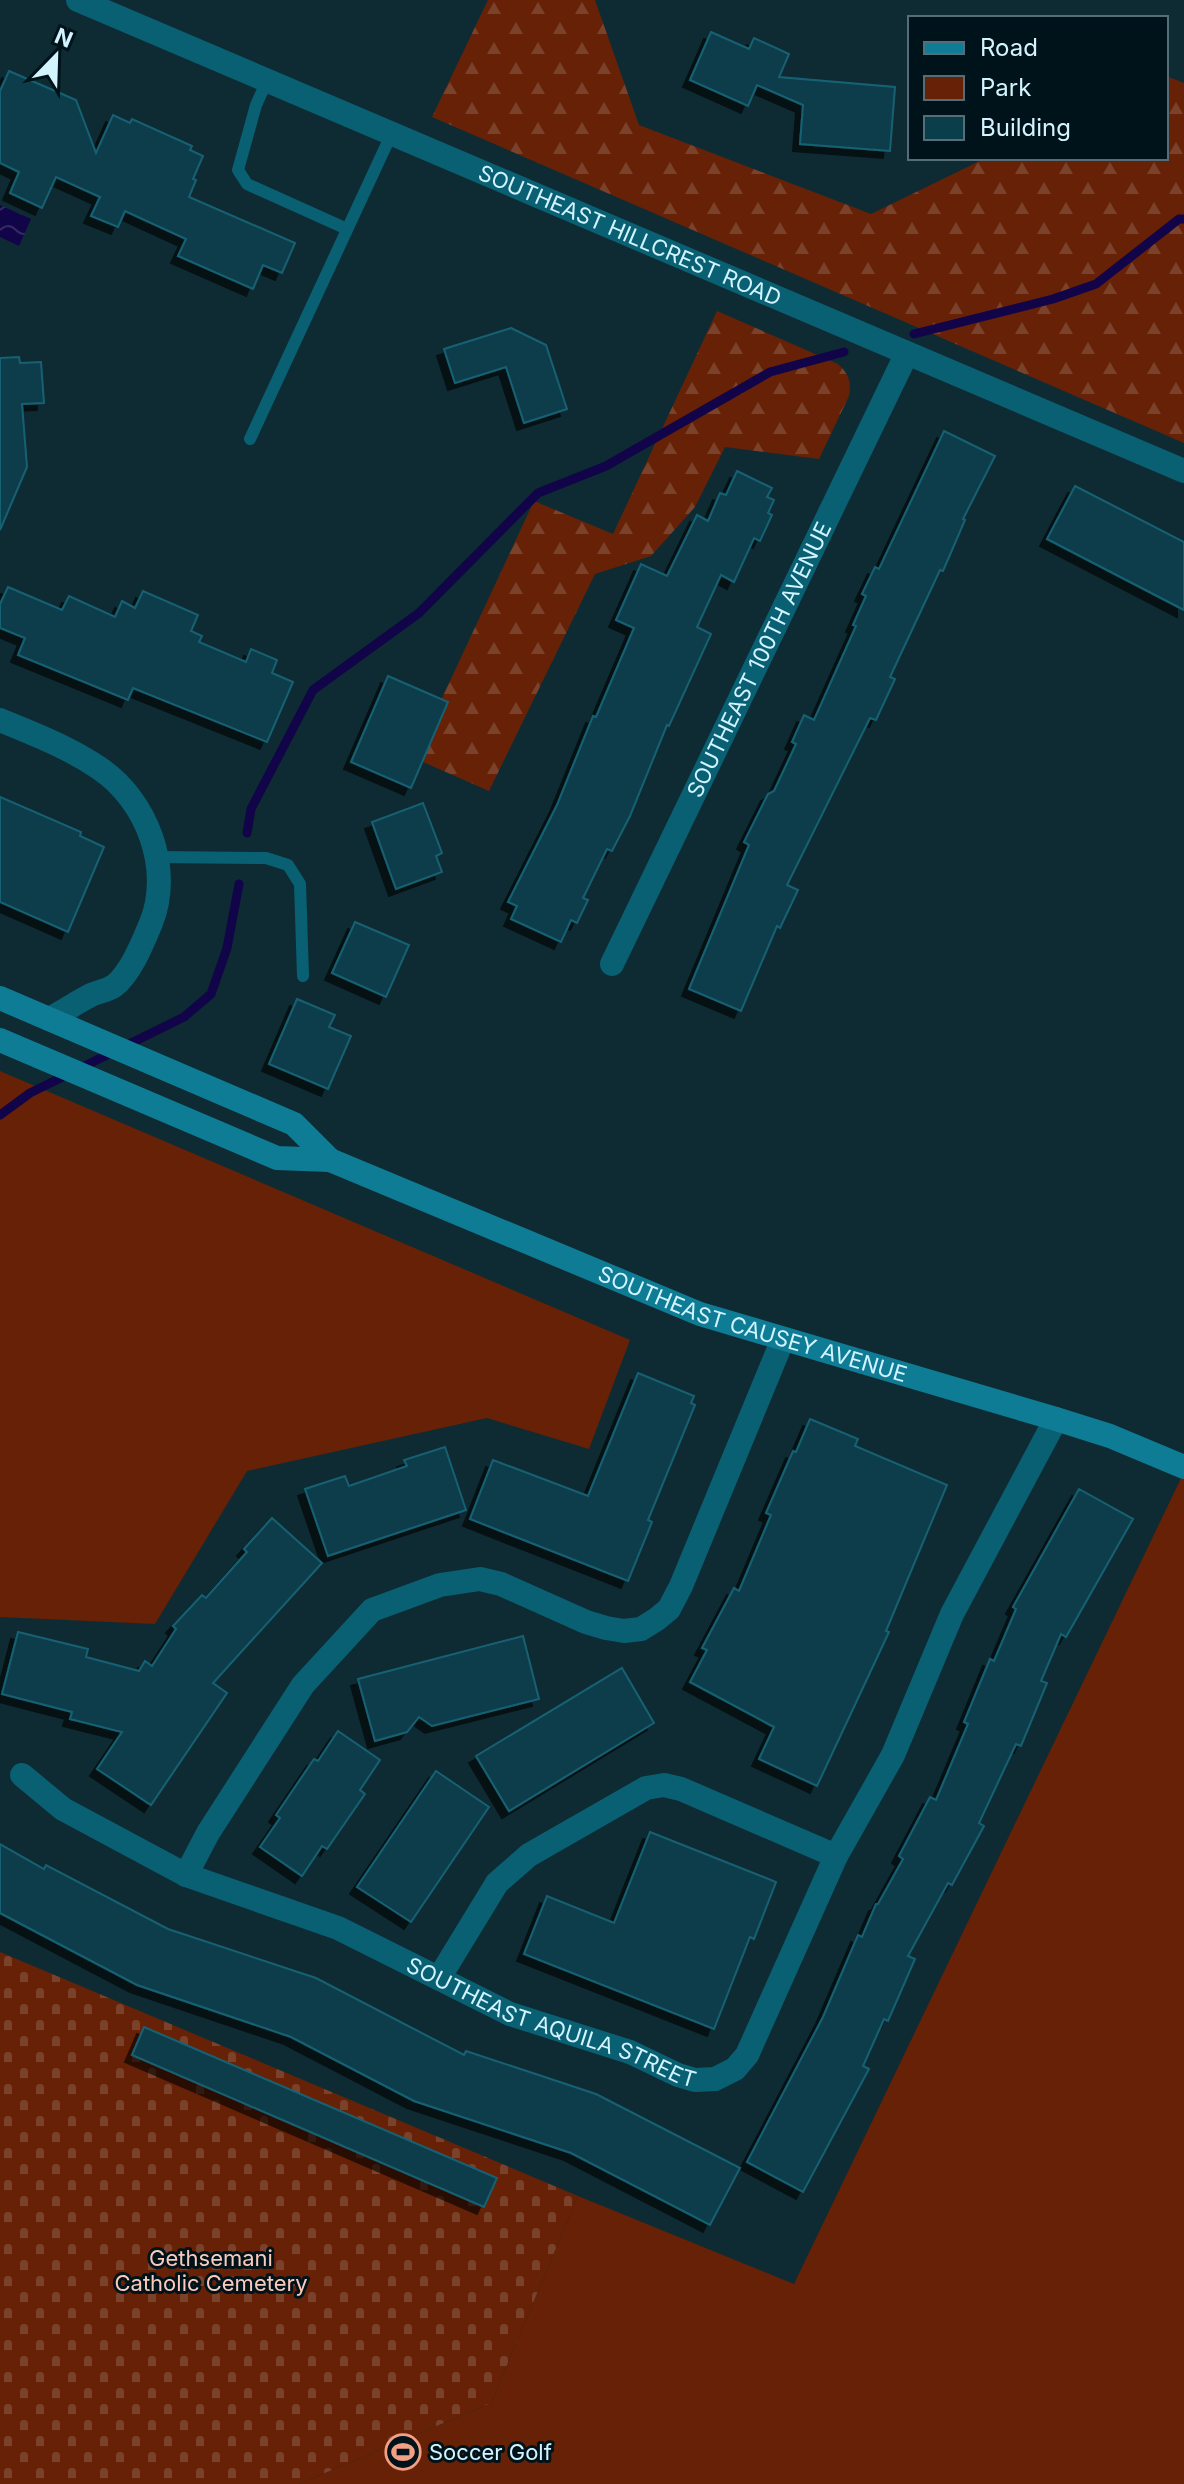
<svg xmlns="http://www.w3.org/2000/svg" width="1184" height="2484" font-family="Inter,sans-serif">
	<defs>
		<pattern id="forest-firs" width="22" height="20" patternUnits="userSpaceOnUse" patternTransform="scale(2)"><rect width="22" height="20" fill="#662106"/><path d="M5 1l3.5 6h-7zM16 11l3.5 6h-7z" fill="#7b422b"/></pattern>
		<pattern id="cemetery-stones" width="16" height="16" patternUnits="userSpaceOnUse" patternTransform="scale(2)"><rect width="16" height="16" fill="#662106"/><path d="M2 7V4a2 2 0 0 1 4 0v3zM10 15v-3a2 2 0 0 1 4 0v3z" fill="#7b422b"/></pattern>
		<pattern id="water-waves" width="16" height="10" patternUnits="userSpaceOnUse" patternTransform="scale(2)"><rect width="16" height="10" fill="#110448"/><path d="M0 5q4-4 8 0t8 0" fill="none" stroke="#332963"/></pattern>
		<filter id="shadow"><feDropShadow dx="-7" dy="7" stdDeviation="0" flood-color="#0009"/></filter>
	</defs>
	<rect width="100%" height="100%" fill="#0e2b33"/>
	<g fill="#662106">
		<path d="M0 1071 630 1340 589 1449 487 1418 247 1471 155 1624 0 1617Z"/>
		<path d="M1184 1472V2484H299L491 2403 578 2196 794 2284Z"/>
	</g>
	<g fill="url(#forest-firs)">
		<path d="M488 0H595L639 125 871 214 986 158H1166V76L1184 83V443L432 117Z"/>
		<path d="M717 311 838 364C848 373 852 382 849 396L819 459 725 447 695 507 651 556 595 574 489 791 414 758 534 501 613 534Z"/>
	</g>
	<path fill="url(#cemetery-stones)" d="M0 1952 578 2196 491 2403 299 2484H0Z"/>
	<path fill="url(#water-waves)" d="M0 205 31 219 19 246 0 237Z"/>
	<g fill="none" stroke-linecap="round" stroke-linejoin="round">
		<g stroke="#110448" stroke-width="9">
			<path d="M914 334 1053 299 1096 284 1179 219H1184"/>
			<path d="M247 833 251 809 313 690 419 613 538 493 606 466 770 372 844 352"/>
			<path d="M0 1115 30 1093 184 1017 211 994 227 948 239 884"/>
		</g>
	</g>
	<g fill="#0b3e4b" stroke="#186173" stroke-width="2" filter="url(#shadow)">
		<path d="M711 32 749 49 754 38 789 54 779 77 895 87 890 151 800 144 803 105 757 85 748 106 690 80Z"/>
		<path d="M9 71 76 100 96 153 113 115 130 123 132 119 192 146 190 150 203 156 193 179 196 180 189 197 295 243 282 273 263 265 253 289 178 256 186 239 125 211 118 227 91 216 100 197 56 177 42 208 10 193 19 172 0 163V91Z"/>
		<path d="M511 328 546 345 567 409 524 423 506 367 455 383 444 349Z"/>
		<path d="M19 357 20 363 41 362 44 403 22 404 27 467 0 530V358Z"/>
		<path d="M944 431 995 456 963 519 965 520 943 571 940 570 890 677 895 679 876 720 870 718 787 885 798 890 780 928 777 926 741 1011 689 989 749 845 744 842 768 794 774 791 796 744 792 742 804 715 814 720 856 626 853 625 866 596 862 594 875 567 879 569Z"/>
		<path d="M737 471 772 488 767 497 774 500 768 513 772 515 760 541 754 538 734 582 721 575 697 627 711 634 669 726 667 725 630 816 612 851 607 849 583 898 588 900 577 923 571 920 561 942 511 919 517 906 508 902 557 805 593 716 596 717 634 628 616 620 641 564 667 576 697 515 708 521 720 493 726 495Z"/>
		<path d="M1075 486 1184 542V610L1047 539Z"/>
		<path d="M8 587 62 610 69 596 115 617 122 601 135 608 143 591 198 615 191 631 202 636 199 642 246 662 251 649 277 660 272 673 293 682 267 742 133 688 128 700 18 655 25 638 0 628V604Z"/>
		<path d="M388 676 448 702 411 788 351 762Z"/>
		<path d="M0 797 81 832 80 836 104 847 68 932 0 902Z"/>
		<path d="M423 803 442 853 436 856 442 872 396 889 372 822Z"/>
		<path d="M355 922 409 945 386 997 332 973Z"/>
		<path d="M297 999 335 1015 329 1027 351 1036 328 1089 269 1064Z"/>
		<path d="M638 1373 694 1396 691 1403 695 1405 648 1520 652 1522 628 1581 470 1519 493 1460 588 1496Z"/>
		<path d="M810 1419 858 1439 855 1446 947 1485 886 1631 889 1632 817 1786 759 1759 774 1727 690 1682 707 1650 702 1648 734 1588 739 1591 771 1515 766 1513 793 1451 796 1452Z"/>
		<path d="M445 1447 466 1510 328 1556 305 1489 345 1476 349 1486 407 1466 404 1460Z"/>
		<path d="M1079 1489 1133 1519 1066 1637 1061 1634 1041 1681 1047 1683 1021 1746 1016 1744 979 1823 984 1826 952 1885 948 1883 908 1956 915 1959 888 2021 884 2019 863 2066 869 2069 803 2192 747 2162 823 2017 858 1935 862 1937 876 1904H878L903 1859 899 1856 930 1797 936 1800 968 1724 964 1722 990 1659 994 1661 1016 1609 1013 1607Z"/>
		<path d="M272 1518 322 1563 213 1683 227 1693 151 1805 97 1769 122 1732 70 1719 72 1712 2 1694 18 1632 88 1649 86 1657 139 1671 145 1661 152 1666 176 1629 173 1626 202 1595 206 1598 247 1552 244 1549Z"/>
		<path d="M523 1636 539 1699 432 1726 419 1717 407 1732 375 1741 358 1679Z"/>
		<path d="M622 1668 654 1723 509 1811 476 1756Z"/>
		<path d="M338 1731 380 1760 360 1790 365 1794 327 1849 322 1846 302 1876 260 1847 280 1818 276 1815 314 1759 318 1761Z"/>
		<path d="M436 1771 489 1807 411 1922 357 1887Z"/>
		<path d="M650 1832 776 1882 754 1939 750 1937 714 2029 524 1954 547 1896 614 1923Z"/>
		<path d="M0 1844 44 1869 46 1865 168 1929 316 1978 464 2055 466 2051 596 2094 740 2168 710 2225 571 2153 414 2101 291 2037 137 1985 0 1913Z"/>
		<path d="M144 2027 497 2178 484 2207 132 2055Z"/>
	</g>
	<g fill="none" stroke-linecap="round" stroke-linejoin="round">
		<g stroke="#096073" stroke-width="12">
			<path d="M267 81 256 105 238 170 247 184 347 229"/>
			<path d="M250 439 391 135"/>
			<path d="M156 857 266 858 288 865 300 884 303 976"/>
		</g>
		<g stroke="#096073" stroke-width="24">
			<path id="s1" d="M78 0 1184 471"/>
			<path d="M0 720C34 734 68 747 99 768 147 800 173 869 151 923 143 942 131 973 114 986 108 990 98 992 91 995 77 1002 63 1012 49 1019"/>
			<path id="s2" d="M612 964 906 355"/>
			<path id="s3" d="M22 1775 63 1809 186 1875 338 1928 510 2014 630 2052 678 2075 695 2080 715 2079 735 2069 747 2055 836 1856 893 1755 952 1614 1056 1419"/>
			<path d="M186 1875 208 1833 303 1685 372 1610 440 1585 480 1579 501 1584 586 1622 606 1628 624 1631 641 1629 657 1619 669 1609 681 1586 783 1339"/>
			<path d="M439 1978 497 1883 529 1855 646 1788 664 1785 681 1789 836 1856"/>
		</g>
		<g stroke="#0e7c95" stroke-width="24">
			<path d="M0 998 294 1124 330 1160"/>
			<path id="s4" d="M0 1040 277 1158 330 1160 700 1314 1056 1419 1110 1436 1184 1467"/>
		</g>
	</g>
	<defs>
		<symbol id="stadium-ring" viewBox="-11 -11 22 22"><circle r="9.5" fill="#00131a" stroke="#f39f84" stroke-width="1.5"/><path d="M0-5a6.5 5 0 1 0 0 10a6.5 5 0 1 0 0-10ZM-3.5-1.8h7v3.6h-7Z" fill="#f39f84"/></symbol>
	</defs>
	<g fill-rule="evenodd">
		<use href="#stadium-ring" x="383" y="2432" width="40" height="40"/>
	</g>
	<g text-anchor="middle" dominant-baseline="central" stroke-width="6" stroke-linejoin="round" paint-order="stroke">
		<g font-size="22" fill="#d3f4ff" stroke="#00131a">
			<text stroke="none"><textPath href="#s1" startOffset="600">SOUTHEAST HILLCREST ROAD</textPath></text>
			<text stroke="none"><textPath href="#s2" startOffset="338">SOUTHEAST 100TH AVENUE</textPath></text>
			<text stroke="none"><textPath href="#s4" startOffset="808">SOUTHEAST CAUSEY AVENUE</textPath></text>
			<text stroke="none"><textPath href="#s3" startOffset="588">SOUTHEAST AQUILA STREET</textPath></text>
		</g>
		<g font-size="22" fill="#facbbc" stroke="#00131a">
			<text x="211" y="2258">Gethsemani<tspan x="211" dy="25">Catholic Cemetery</tspan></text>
		</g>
		<g font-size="22" fill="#d3f4ff" stroke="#00131a" text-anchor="start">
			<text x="429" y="2452">Soccer Golf</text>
		</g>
	</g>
	<rect x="908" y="16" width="260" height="144" fill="#00131a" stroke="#546d76" stroke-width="2"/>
	<rect x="924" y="42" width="40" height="12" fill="#0e7c95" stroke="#546d76" stroke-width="2"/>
	<text x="980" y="56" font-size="24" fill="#d3f4ff">Road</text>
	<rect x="924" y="76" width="40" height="24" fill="#662106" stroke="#546d76" stroke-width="2"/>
	<text x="980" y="96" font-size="24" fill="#d3f4ff">Park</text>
	<rect x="924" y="116" width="40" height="24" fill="#0b3e4b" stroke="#546d76" stroke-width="2"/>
	<text x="980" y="136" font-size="24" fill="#d3f4ff">Building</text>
	<g transform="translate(56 56) rotate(23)" stroke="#00131a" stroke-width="6" paint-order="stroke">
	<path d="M0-6L14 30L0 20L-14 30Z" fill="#d3f4ff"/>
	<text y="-12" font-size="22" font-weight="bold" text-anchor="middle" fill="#d3f4ff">N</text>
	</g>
</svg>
